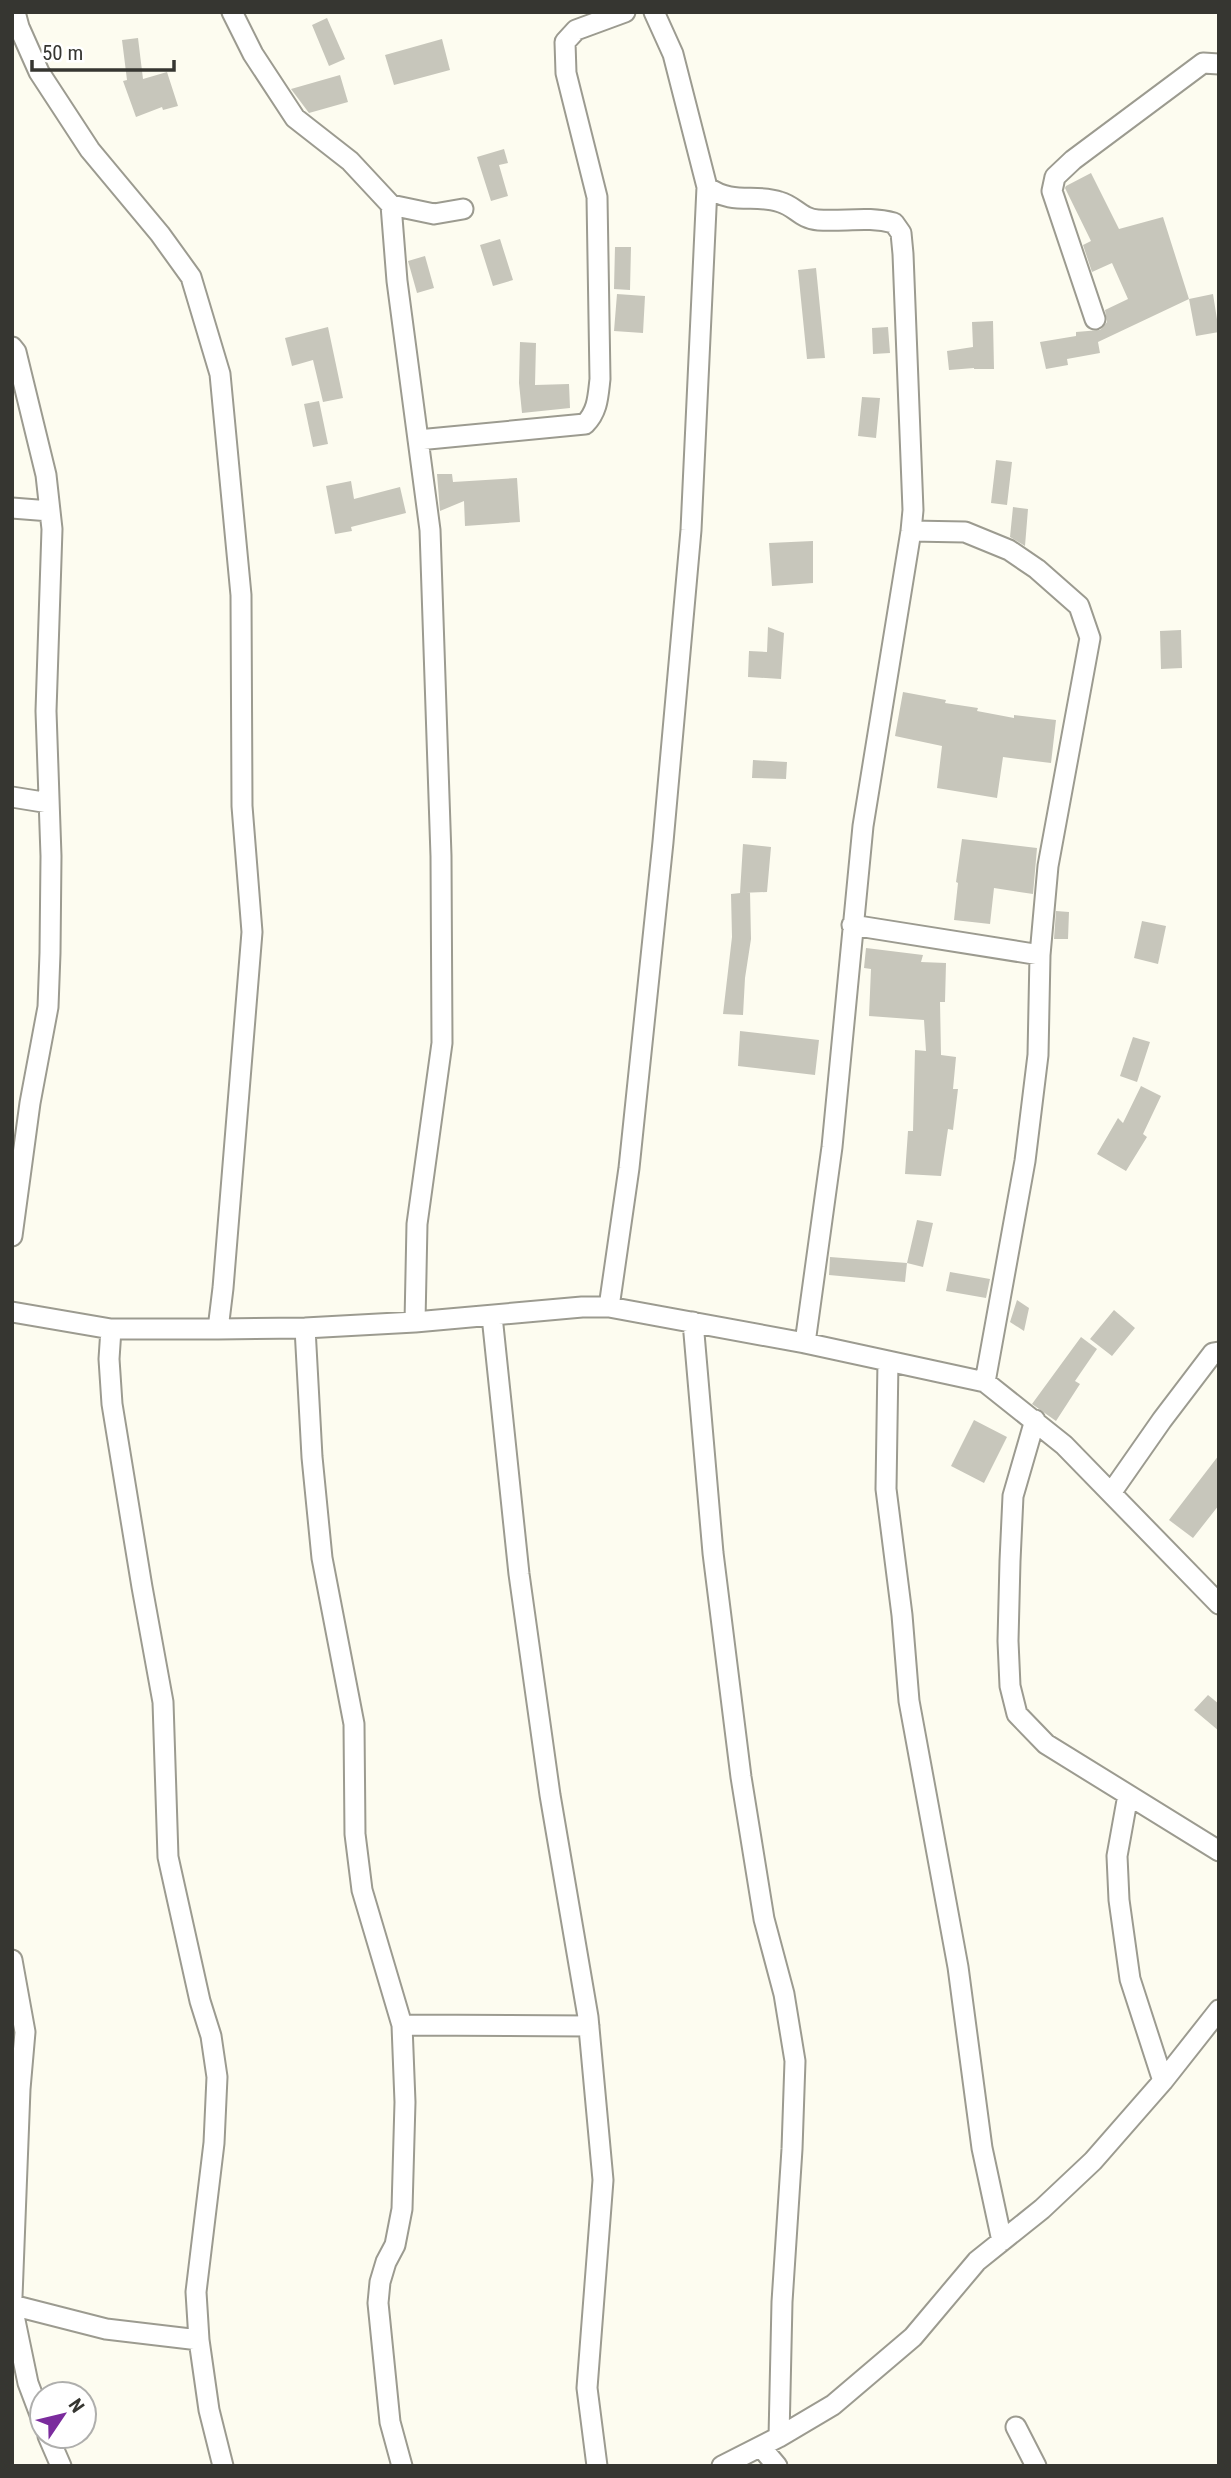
<svg xmlns="http://www.w3.org/2000/svg" width="1231" height="2478" font-family="'Roboto Condensed',sans-serif">
  <rect width="100%" height="100%" fill="#fdfcf0"/>
  <path fill="#c7c6bb" d="M 327,18 L 345,59 L 329,66 L 312,25 Z
    M 138,38 L 143,79 L 167,72 L 178,106 L 163,110 L 162,107 L 136,117 L 123,81 L 127,80 L 122,40 Z
    M 442,39 L 450,70 L 394,85 L 385,55 Z
    M 340,75 L 348,102 L 309,113 L 291,89 Z
    M 504,149 L 508,163 L 499,165 L 508,196 L 491,201 L 477,157 Z
    M 1091,173 L 1119,229 L 1163,217 L 1189,299 L 1098,342 L 1100,353 L 1067,359 L 1068,365 L 1046,369 L 1040,342 L 1076,336 L 1076,332 L 1100,330 L 1107,322 L 1105,310 L 1128,299 L 1112,263 L 1092,272 L 1083,245 L 1091,241 L 1065,188 L 1066,186 Z
    M 500,239 L 513,280 L 493,286 L 480,245 Z
    M 615,247 L 631,247 L 630,290 L 614,289 Z
    M 425,256 L 434,288 L 417,293 L 408,261 Z
    M 816,268 L 825,358 L 807,359 L 798,270 Z
    M 617,294 L 645,296 L 643,333 L 614,331 Z
    M 1213,294 L 1219,332 L 1196,336 L 1189,299 Z
    M 993,321 L 994,369 L 974,369 L 974,368 L 949,370 L 947,351 L 973,347 L 972,322 Z
    M 328,327 L 343,398 L 323,402 L 313,360 L 292,366 L 285,338 Z
    M 888,327 L 890,353 L 873,354 L 872,328 Z
    M 520,342 L 536,343 L 535,385 L 569,384 L 570,408 L 522,413 L 519,383 Z
    M 862,397 L 880,398 L 876,438 L 858,436 Z
    M 319,401 L 328,444 L 313,447 L 304,404 Z
    M 996,460 L 1012,462 L 1007,505 L 991,503 Z
    M 437,474 L 452,474 L 453,482 L 517,478 L 520,522 L 465,526 L 464,501 L 440,511 Z
    M 351,481 L 354,499 L 400,487 L 406,513 L 351,527 L 352,531 L 335,534 L 326,486 Z
    M 1013,507 L 1028,509 L 1025,546 L 1010,537 Z
    M 813,541 L 813,583 L 772,586 L 769,543 Z
    M 768,627 L 784,633 L 781,679 L 748,677 L 749,651 L 767,652 Z
    M 1181,630 L 1182,668 L 1161,669 L 1160,631 Z
    M 903,692 L 946,700 L 945,703 L 978,708 L 977,711 L 1014,718 L 1014,715 L 1056,720 L 1051,763 L 1003,757 L 997,798 L 937,788 L 942,746 L 895,736 Z
    M 753,760 L 787,762 L 786,779 L 752,778 Z
    M 962,839 L 1037,848 L 1033,894 L 994,888 L 990,924 L 954,920 L 958,883 L 956,882 Z
    M 743,844 L 771,847 L 767,892 L 740,893 Z
    M 750,892 L 751,939 L 745,978 L 743,1015 L 723,1014 L 732,937 L 731,894 Z
    M 1056,911 L 1069,912 L 1068,939 L 1054,939 Z
    M 1142,921 L 1166,926 L 1158,964 L 1134,958 Z
    M 866,948 L 923,955 L 921,962 L 946,963 L 945,1002 L 940,1002 L 941,1055 L 956,1057 L 953,1089 L 958,1089 L 953,1130 L 948,1129 L 941,1176 L 905,1174 L 908,1131 L 913,1131 L 915,1050 L 926,1051 L 924,1020 L 869,1016 L 871,969 L 864,968 Z
    M 740,1031 L 819,1040 L 815,1075 L 738,1066 Z
    M 1133,1037 L 1150,1042 L 1137,1082 L 1120,1076 Z
    M 1141,1086 L 1161,1096 L 1143,1134 L 1147,1137 L 1126,1171 L 1097,1154 L 1118,1118 L 1123,1123 Z
    M 917,1220 L 933,1223 L 923,1267 L 907,1263 Z
    M 830,1257 L 907,1263 L 905,1282 L 829,1275 Z
    M 950,1272 L 990,1279 L 986,1298 L 946,1291 Z
    M 1017,1300 L 1029,1308 L 1024,1331 L 1010,1322 Z
    M 1114,1310 L 1135,1328 L 1112,1356 L 1090,1339 Z
    M 1081,1337 L 1097,1349 L 1075,1381 L 1080,1384 L 1056,1421 L 1032,1404 Z
    M 974,1420 L 1007,1437 L 984,1483 L 951,1466 Z
    M 1219,1455 L 1219,1505 L 1193,1538 L 1169,1520 Z
    M 1208,1695 L 1219,1704 L 1219,1731 L 1194,1710 Z"/>
  <g fill="none" stroke-linecap="round" stroke-linejoin="round">
    <defs>
      <path id="minor" d="M 15,12 L 19,27 L 39,72 L 90,150 L 160,234 L 191,277 L 220,374 L 241,595 L 242,806 L 252,932 L 223,1288 L 218,1329
        M 232,12 L 253,54 L 295,118 L 350,161 L 391,205 L 397,281 L 430,530 L 441,856 L 442,1043 L 417,1224 L 415,1322
        M 654,12 L 673,54 L 707,187 C 734,206 754,193 780,202 C 795,206 801,219 818,220 C 844,222 868,216 894,223 L 901,233 L 903,254 L 913,510 L 911,531 L 863,826 L 832,1147 L 805,1343
        M 391,205 L 434,214 L 463,209
        M 1095,319 L 1052,191 L 1055,177 L 1073,160 L 1203,63 L 1219,64
        M 12,347 L 16,352 L 46,475 L 52,529 L 46,711 L 51,856 L 50,953 L 48,1007 L 30,1103 L 12,1236
        M 418,440 L 585,424 C 598,411 598,396 600,379 L 597,197 L 566,73 L 565,42 L 576,30 L 625,12
        M 12,508 L 50,511
        M 911,531 L 965,532 L 1009,550 L 1037,569 L 1079,606 L 1090,638 L 1048,866 L 1040,955 L 1038,1055 L 1025,1161 L 985,1382
        M 12,797 L 49,803
        M 852,925 L 1040,955
        M 609,1307 L 629,1168 L 663,842 L 691,530 L 707,187
        M 12,1312 L 111,1329 L 218,1329 L 305,1328 L 415,1322 L 582,1307 L 609,1307 L 805,1343 L 985,1382 L 1064,1445 L 1219,1604
        M 492,1316 L 519,1574 L 550,1795 L 588,2017 L 603,2180 L 587,2388 L 597,2466
        M 693,1322 L 713,1553 L 741,1777 L 764,1919 L 784,1994 L 795,2061 L 792,2149 L 782,2302 L 779,2437
        M 305,1328 L 312,1457 L 322,1558 L 354,1724 L 355,1834 L 362,1890 L 402,2025 L 405,2102 L 402,2209 L 395,2245 L 386,2262 L 380,2282 L 378,2303 L 390,2422 L 402,2466
        M 111,1329 L 109,1359 L 112,1404 L 142,1587 L 163,1702 L 168,1857 L 200,2001 L 211,2036 L 217,2077 L 214,2143 L 196,2292 L 199,2340 L 209,2410 L 223,2466
        M 888,1361 L 886,1489 L 902,1615 L 909,1701 L 958,1967 L 982,2148 L 1002,2241
        M 1035,1420 L 1013,1496 L 1010,1561 L 1008,1641 L 1010,1686 L 1017,1714 L 1046,1744 L 1219,1851
        M 1111,1493 L 1162,1420 L 1213,1353 L 1219,1352
        M 1128,1795 L 1117,1856 L 1119,1900 L 1130,1979 L 1163,2081
        M 12,1960 L 25,2032 L 20,2089 L 12,2297
        M 402,2025 L 589,2026
        M 12,2305 L 106,2329 L 199,2340
        M 12,2306 L 28,2383 L 42,2420
        M 1016,2427 L 1036,2466
        M 48,2436 L 61,2466
        M 761,2447 L 777,2466
        M 722,2466 L 779,2437 L 833,2405 L 913,2337 L 977,2261 L 1042,2209 L 1093,2161 L 1163,2081 L 1219,2010"/>
    </defs>
    <use href="#minor" stroke="#9c9b90" stroke-width="23"/>
    <use href="#minor" stroke="#fff" stroke-width="19"/>
  </g>
  <rect width="1231" height="2478" fill="none" stroke="#363631" stroke-width="28"/>
  <g transform="translate(63 2415) rotate(55)"><circle r="33" fill="#ffffff" stroke="#afafad" stroke-width="2"/>
  <path d="M0-5L12 26L0 18L-12 26Z" fill="#7b2c9d"/>
  <text y="-10" font-size="19" font-weight="bold" text-anchor="middle" fill="#363631">N</text>
  </g>
  <path d="M32 60v10h142v-10" fill="none" stroke="#363631" stroke-width="3.5"/>
  <text x="42" y="60" font-size="21" fill="#363631" stroke="#ffffff" stroke-width="5" paint-order="stroke">50 m</text>
</svg>
